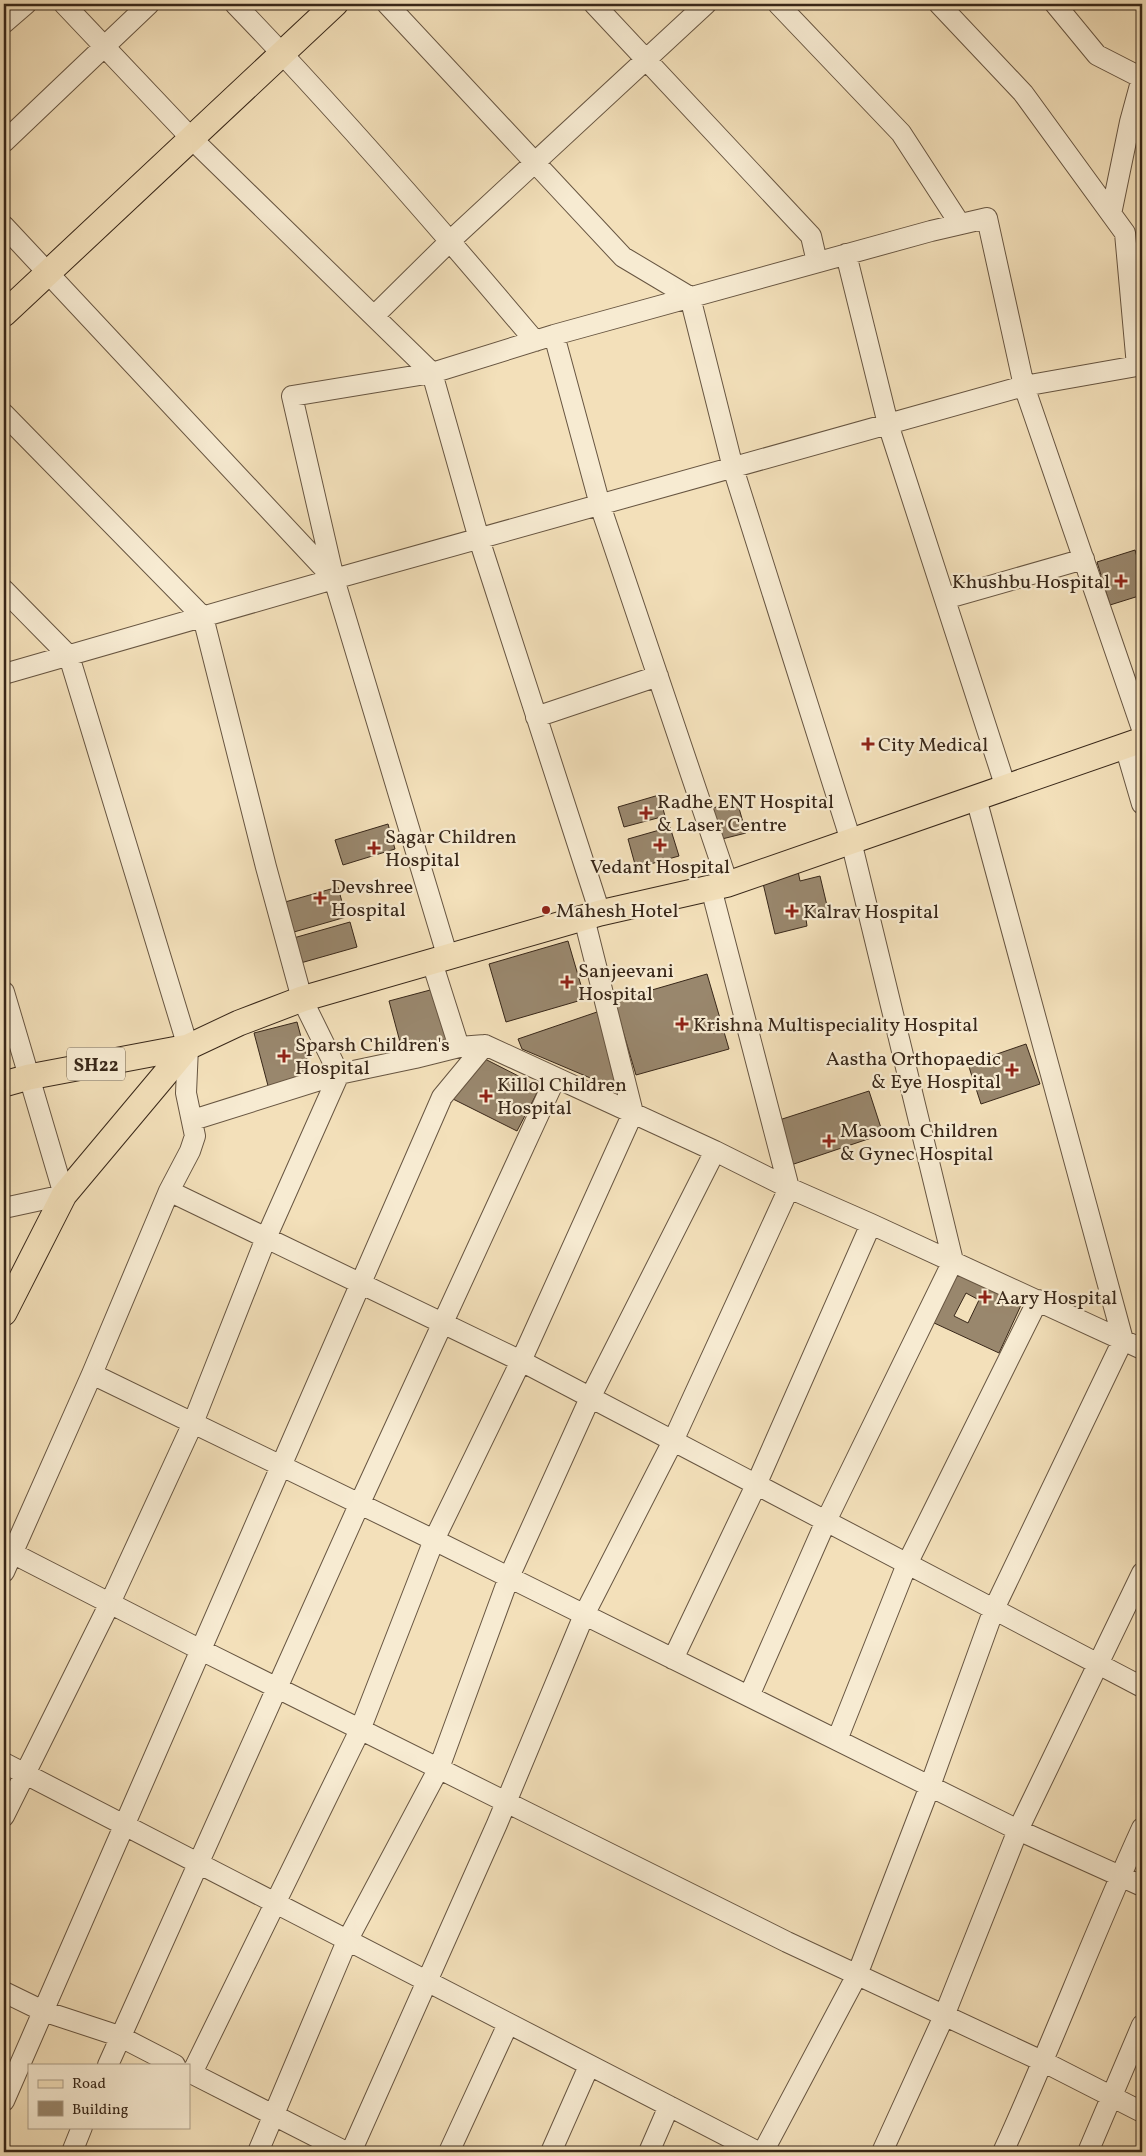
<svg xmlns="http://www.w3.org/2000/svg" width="1146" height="2156" font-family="Vollkorn,serif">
  <rect width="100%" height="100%" fill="#f3e0ba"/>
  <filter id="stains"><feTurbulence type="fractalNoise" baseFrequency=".004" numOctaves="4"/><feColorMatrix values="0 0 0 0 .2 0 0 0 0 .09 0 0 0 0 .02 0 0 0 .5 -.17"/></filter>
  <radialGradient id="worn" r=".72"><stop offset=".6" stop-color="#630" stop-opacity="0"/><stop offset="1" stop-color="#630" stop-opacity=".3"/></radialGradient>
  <path fill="#99876d" stroke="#382719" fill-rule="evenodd" d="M 1135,550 L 1142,574 L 1142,595 L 1110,605 L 1105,589 L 1095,592 L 1091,578 L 1101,575 L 1097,562 Z
    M 659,795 L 665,816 L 624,827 L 618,807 Z
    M 737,801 L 746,833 L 722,839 L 713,808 Z
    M 388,824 L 395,849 L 343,865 L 335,840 Z
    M 670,827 L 679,856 L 636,868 L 628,839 Z
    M 798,871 L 800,881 L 820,876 L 829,914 L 806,919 L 807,926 L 775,934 L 762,879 Z
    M 338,887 L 346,917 L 287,934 L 278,904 Z
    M 350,922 L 357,947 L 297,964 L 290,939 Z
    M 568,941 L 585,999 L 506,1022 L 489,964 Z
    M 707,974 L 729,1049 L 636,1075 L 614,1001 Z
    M 434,989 L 448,1042 L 403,1053 L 389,1001 Z
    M 597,1012 L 623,1085 L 614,1088 L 522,1049 L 518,1039 Z
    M 297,1022 L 314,1085 L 271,1097 L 254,1033 Z
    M 1026,1044 L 1040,1084 L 981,1104 L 968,1064 Z
    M 485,1059 L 540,1087 L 517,1131 L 449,1097 Z
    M 869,1091 L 883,1134 L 788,1166 L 773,1122 Z
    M 955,1272 L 1022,1303 L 999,1353 L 932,1322 ZM 966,1293 L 979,1300 L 968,1323 L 954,1316 Z"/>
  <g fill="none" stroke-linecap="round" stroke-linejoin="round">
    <defs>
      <path id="minor" d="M 64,4 L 191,138 L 432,373 L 479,539 L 600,913
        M 235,4 C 339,112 438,226 535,341
        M 387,4 L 623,257 L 690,297 L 733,468 L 851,841 L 953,1261 L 826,1521 L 749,1696
        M 594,4 L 811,236 L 817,262
        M 778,4 L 901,133 L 960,224
        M 1055,4 L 1097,55 L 1142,78 L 1130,122 L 1111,214
        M 4,23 L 26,4
        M 4,142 L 149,4
        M 4,226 L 334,579 L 448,958
        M 846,254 L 888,424 L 1006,788
        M 374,316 L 450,241 L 706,4
        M 554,335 L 931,231 L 987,218 L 1024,386 L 1142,729
        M 4,414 L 203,617 L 266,867 L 302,999 L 339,1074 L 266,1238 L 193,1423 L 110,1603 L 4,1816
        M 334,579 L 292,396 L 432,373 L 554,335 L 600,505 L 728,884
        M 4,590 L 69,656 L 188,1047 L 186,1093 L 195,1136 L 190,1151 L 169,1191 L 92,1374 L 4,1572
        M 945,599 L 1084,559
        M 4,674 L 334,579 L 1024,386 L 1137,366 L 1125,233 L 1023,93 L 939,4
        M 536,717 L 658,676
        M 1125,746 L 1142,804
        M 432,962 L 459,1047
        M 4,992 L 64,1195 L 4,1208
        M 193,1120 L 339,1074 L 415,1058 L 459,1047 L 485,1045 L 715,1151 L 789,1188 L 871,1224 L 1142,1349
        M 169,1191 L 521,1361 L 1142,1687
        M 92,1374 L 434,1540 L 1018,1830 L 1142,1886
        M 12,1553 L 201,1650 L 787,1942 L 1044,2062 L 1142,2112
        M 673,1659 L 756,1485 L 871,1224
        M 837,1740 L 907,1564 L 1038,1300
        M 4,1763 L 758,2152
        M 4,1992 L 43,2011 L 119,2036 L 175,2065
        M 108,2065 L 359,1505 L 555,1079
        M 189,2072 L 346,2152
        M 192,2073 L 360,1730 L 434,1540 L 521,1361 L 633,1113 L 584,918
        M 4,2101 L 442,1097 L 485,1045
        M 72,2152 L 82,2127
        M 258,2152 L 347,1941 L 439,1768 L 509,1577 L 590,1398 L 715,1151
        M 351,2152 L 497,1824 L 584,1615 L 673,1441 L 789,1188 L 711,888
        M 449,2152 L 508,2024
        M 551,2152 L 589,2066
        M 649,2152 L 669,2106
        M 763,2152 L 857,1975 L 930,1786 L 994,1609 L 1123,1340 L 976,798
        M 882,2152 L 944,2016 L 1018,1830 L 1142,1573
        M 1003,2152 C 1052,2045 1093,1935 1142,1828
        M 1088,2152 L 1142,2025"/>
      <path id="major" d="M 4,314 L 335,4
        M 4,1084 L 29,1077 L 188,1047 L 239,1023 L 302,999 L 600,913 L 728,884 L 1142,740
        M 4,1313 L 64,1195 L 188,1047"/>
    </defs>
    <use href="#minor" stroke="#675541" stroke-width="22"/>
    <use href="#major" stroke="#382719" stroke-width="27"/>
    <use href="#minor" stroke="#f7ebd2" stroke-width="20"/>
    <use href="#major" stroke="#f3e0ba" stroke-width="25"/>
  </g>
  <g fill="#8f2418" stroke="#f7ebd2" stroke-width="2">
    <path d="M1118.5 573.5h5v5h5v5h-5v5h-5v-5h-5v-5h5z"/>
    <path d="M865.5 736.5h5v5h5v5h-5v5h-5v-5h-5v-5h5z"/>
    <path d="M643.5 805.5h5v5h5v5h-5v5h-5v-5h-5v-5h5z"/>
    <path d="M657.5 837.5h5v5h5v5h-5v5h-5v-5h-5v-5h5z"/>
    <path d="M371.5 840.5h5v5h5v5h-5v5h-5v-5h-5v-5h5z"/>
    <path d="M317.5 890.5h5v5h5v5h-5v5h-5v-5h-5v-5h5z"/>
    <circle cx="546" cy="910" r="5"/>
    <path d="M789.5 903.5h5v5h5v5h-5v5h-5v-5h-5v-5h5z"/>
    <path d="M564.5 974.5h5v5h5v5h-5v5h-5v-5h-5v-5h5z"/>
    <path d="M679.5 1016.5h5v5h5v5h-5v5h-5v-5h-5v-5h5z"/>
    <path d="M281.5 1048.5h5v5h5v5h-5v5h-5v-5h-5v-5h5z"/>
    <path d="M1009.5 1062.5h5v5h5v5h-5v5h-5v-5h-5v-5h5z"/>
    <path d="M483.5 1088.5h5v5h5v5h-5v5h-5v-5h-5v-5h5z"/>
    <path d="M826.5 1133.5h5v5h5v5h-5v5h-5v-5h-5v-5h5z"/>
    <path d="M982.5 1289.5h5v5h5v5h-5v5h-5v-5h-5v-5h5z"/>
  </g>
  <g text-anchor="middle" stroke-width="4.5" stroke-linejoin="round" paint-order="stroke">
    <rect fill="#f7ebd2" stroke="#716250" stroke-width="1" x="67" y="1047.5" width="58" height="33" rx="4"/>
    <g font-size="19" font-weight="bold" fill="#382719">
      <text x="96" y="1071">SH22</text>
    </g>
    <g font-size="20" fill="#382719" stroke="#f7ebd2" text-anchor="start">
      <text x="1110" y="588" text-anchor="end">Khushbu Hospital</text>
      <text x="878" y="751">City Medical</text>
      <text x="657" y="808">Radhe ENT Hospital<tspan x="657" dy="23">&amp; Laser Centre</tspan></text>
      <text x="385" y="843">Sagar Children<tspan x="385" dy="23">Hospital</tspan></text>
      <text x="660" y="873" text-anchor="middle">Vedant Hospital</text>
      <text x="331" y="893">Devshree<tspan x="331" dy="23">Hospital</tspan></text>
      <text x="556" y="917">Mahesh Hotel</text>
      <text x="803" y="918">Kalrav Hospital</text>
      <text x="578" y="977">Sanjeevani<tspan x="578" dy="23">Hospital</tspan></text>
      <text x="693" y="1031">Krishna Multispeciality Hospital</text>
      <text x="295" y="1051">Sparsh Children's<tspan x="295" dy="23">Hospital</tspan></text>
      <text x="1001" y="1065" text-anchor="end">Aastha Orthopaedic<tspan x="1001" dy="23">&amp; Eye Hospital</tspan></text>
      <text x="497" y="1091">Killol Children<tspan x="497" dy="23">Hospital</tspan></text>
      <text x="840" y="1137">Masoom Children<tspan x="840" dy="23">&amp; Gynec Hospital</tspan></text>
      <text x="996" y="1304">Aary Hospital</text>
    </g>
  </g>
  <rect width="1146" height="2156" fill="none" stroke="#f3e0ba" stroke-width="20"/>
  <rect x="5" y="5" width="1136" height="2146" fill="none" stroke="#382719" stroke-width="2.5"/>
  <rect x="10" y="10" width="1126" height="2136" fill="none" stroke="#382719"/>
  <rect x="28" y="2064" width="162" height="65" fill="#f7ebd2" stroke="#ab9d88"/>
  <rect x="38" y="2080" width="25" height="8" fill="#f3e0ba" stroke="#ab9d88"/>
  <text x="72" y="2088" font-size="15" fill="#382719">Road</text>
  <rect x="38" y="2101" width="25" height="15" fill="#99876d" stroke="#ab9d88"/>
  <text x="72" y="2114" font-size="15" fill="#382719">Building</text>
  <rect width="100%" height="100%" filter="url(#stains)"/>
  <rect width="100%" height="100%" fill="url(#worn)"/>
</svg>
